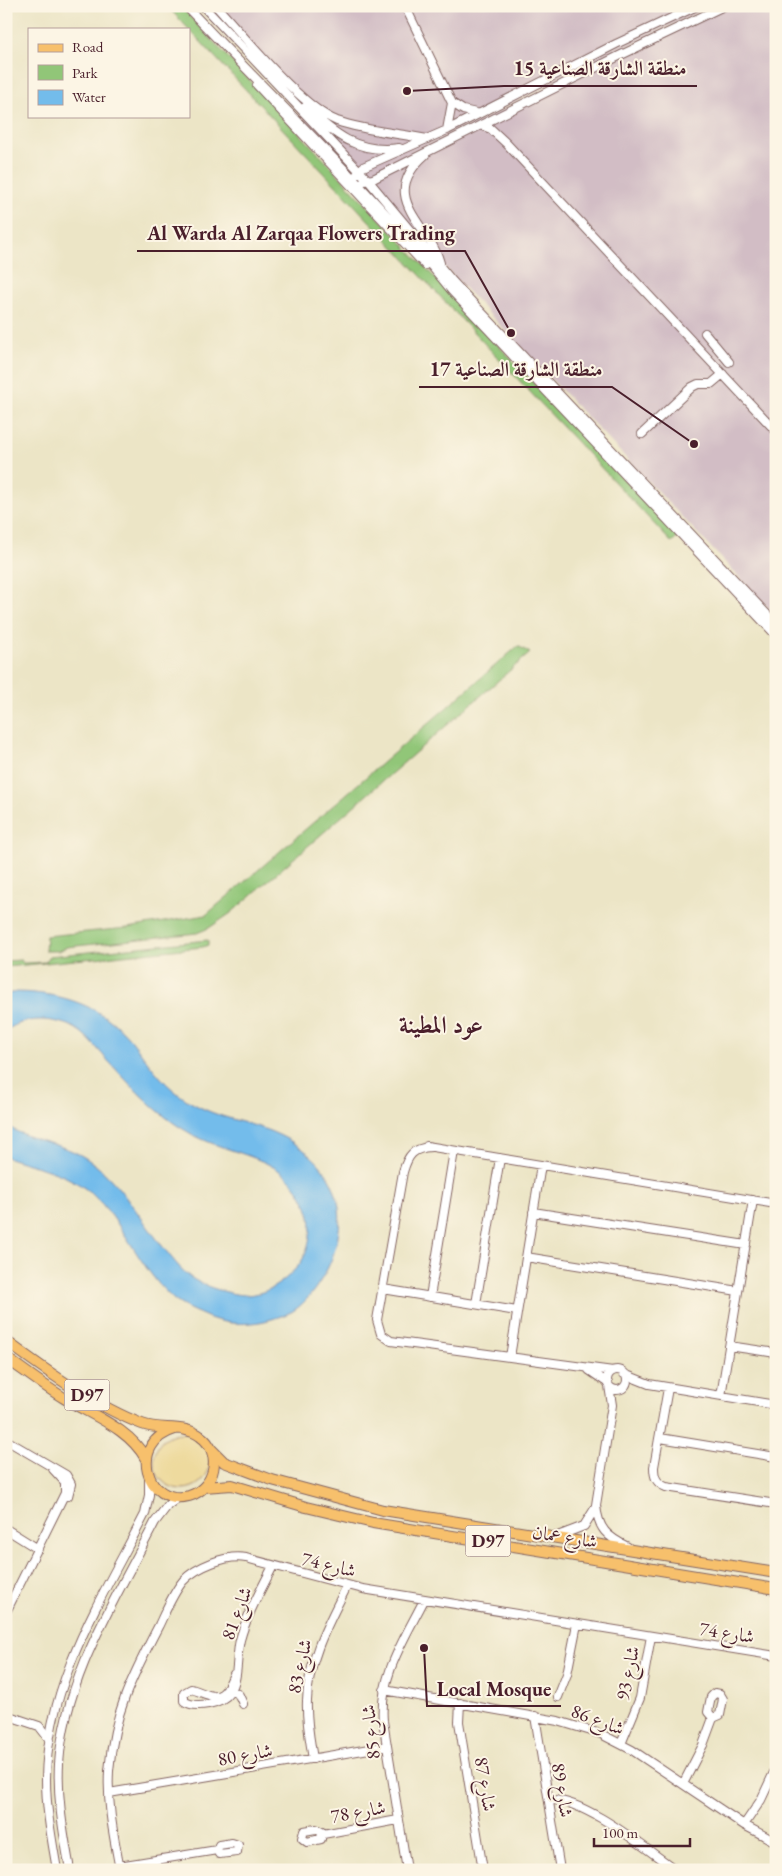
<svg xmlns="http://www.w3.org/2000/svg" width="782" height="1876" font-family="'EB Garamond',Amiri,serif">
  <rect width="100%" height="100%" fill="#fcf5e5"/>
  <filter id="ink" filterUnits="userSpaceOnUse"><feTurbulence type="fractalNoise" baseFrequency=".02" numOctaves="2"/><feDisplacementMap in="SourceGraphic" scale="10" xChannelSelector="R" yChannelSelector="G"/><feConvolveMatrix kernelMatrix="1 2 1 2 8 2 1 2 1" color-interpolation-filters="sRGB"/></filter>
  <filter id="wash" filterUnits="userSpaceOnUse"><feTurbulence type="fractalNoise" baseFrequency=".0096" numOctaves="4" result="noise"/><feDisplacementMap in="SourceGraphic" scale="20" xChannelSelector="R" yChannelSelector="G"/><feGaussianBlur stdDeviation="1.12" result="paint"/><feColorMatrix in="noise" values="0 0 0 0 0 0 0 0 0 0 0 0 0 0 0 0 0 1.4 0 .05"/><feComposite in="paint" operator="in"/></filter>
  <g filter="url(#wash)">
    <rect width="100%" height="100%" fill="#ece5c6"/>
    <path fill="#d2bdc5" d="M 197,6 L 712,6 L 408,154 L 725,6 L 776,6 L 776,616 Z"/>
    <path fill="#91c678" stroke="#6e7252" d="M 167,6 L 180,6 L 678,537 L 672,543 Z
      M 518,646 L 530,653 L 231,913 L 209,928 L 197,933 L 67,947 L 59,951 L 45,951 L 46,936 L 127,928 L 206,915 Z
      M 208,940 L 208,945 L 203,947 L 6,967 L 6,961 L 21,960 L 23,963 L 46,962 L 49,956 Z"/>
    <path fill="#eeda9e" stroke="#9c7c64" d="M154 1461a28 28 0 1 1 56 0a28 28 0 1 1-56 0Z"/>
    <path fill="#73bceb" stroke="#5e6e8b" d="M 17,992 C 62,993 101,1005 131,1040 C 147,1060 160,1081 181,1096 C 215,1120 245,1119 279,1135 C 332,1160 354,1206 330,1263 C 323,1279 308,1302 293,1311 C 286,1315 278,1317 272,1319 C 249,1326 224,1325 203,1315 C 191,1310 177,1304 169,1295 C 138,1265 123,1221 91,1193 C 64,1171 38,1168 6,1157 L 6,1124 C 21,1139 62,1143 84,1157 C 117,1177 139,1217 163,1247 C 171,1257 180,1269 190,1277 C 202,1285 214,1289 227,1292 C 256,1301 279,1288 298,1266 C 308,1255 314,1228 309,1213 C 290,1152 234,1159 188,1132 C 159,1116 134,1089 112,1065 C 99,1052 86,1031 68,1025 C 48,1018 23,1017 6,1031 L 6,994 Z"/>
  </g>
  <g filter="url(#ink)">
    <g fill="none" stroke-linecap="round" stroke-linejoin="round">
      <defs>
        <path id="minor" d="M 186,6 C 275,101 370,189 452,291 L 776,635
          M 203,6 L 368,180 L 453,282 L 776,624
          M 216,6 C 244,36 301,107 337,121 C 365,131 398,133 427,139
          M 405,6 L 452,103 L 447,130
          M 257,85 L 425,265
          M 452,103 L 463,110 L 476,113
          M 305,107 C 334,134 357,154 399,148
          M 481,125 L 491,129 L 506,143 L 776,431
          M 425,155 C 376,198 430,224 440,263
          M 357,174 L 363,167 L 447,130 L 616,44 L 697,6
          M 364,181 L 373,179 L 621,55 L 724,6
          M 705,333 L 729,362
          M 642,434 L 692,387 L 698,384 L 711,384 L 723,374
          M 427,1146 L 776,1204
          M 431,1147 C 413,1148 408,1155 403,1172 L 377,1320 L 381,1334 L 391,1341 L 613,1371
          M 533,1212 L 746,1245
          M 526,1257 L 738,1291
          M 383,1289 L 517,1311
          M 430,1297 L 454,1151
          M 476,1304 L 500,1158
          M 729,1346 L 776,1353
          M 510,1357 L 541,1165
          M 589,1370 L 608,1383
          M607 1380a10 10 0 1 1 20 0a10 10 0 1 1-20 0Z
          M 624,1374 L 649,1384 L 776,1405
          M 609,1386 L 612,1405 L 596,1505 C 598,1529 607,1537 628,1547
          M 668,1388 L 654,1467 C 654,1477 656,1483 666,1487 L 776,1504
          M 721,1396 L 753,1200
          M 660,1438 L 776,1457
          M 6,1440 L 66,1475 L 71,1484 L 68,1496
          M 6,1529 L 38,1549
          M 555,1537 L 584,1526 L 596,1507
          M 6,1612 L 65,1493 L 65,1482 L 53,1469
          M 234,1674 C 232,1678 230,1684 227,1688 C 218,1704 204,1692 191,1689 L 184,1693 L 184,1701 C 195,1709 222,1704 230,1692 C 239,1679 236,1656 240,1640 C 247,1614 261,1590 273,1566
          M 231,1690 L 239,1695 L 243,1704
          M 384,1690 L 558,1721 L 601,1734 L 632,1750 L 744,1825 L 776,1842
          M 715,1693 L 720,1694 L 723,1699 L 720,1715 L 713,1718 L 708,1712 L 711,1697 Z
          M 558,1697 L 567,1674 L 577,1624
          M 460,1703 L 459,1722 L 483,1870
          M 6,1715 L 39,1726 L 50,1740
          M 535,1716 L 560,1870
          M 621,1744 L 640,1698 L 651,1636
          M 313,1759 C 310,1740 306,1721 307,1701 C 308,1659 329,1622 347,1586
          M 683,1784 L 703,1745 L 713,1718
          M 109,1793 L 387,1746
          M 549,1800 C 583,1797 647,1850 676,1870
          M 744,1825 L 761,1800 L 776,1768
          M 316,1829 L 322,1832 L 321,1839 L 307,1842 L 302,1838 L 304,1831 Z
          M 323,1834 L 398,1820
          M 232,1843 L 238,1845 L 237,1852 L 219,1854 L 217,1850 L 219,1845 Z
          M 119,1866 L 217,1850
          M 57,1870 C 52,1840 46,1810 46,1779 C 47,1682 102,1598 145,1514 L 149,1495 L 149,1479
          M 70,1870 C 64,1835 57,1800 59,1764 C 65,1676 116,1599 155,1522 L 168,1505 L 179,1497
          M 120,1870 C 114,1837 107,1805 109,1771 C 114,1711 132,1677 159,1625 C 166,1610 173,1593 183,1581 C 196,1567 227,1554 246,1558 L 363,1589 L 776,1656
          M 407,1870 L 383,1721 C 379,1676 405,1638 424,1600"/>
        <path id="major" d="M 6,1341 C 45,1370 97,1407 142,1424 C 160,1431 184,1424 200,1436 C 223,1452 216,1488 189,1496 C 146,1507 127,1443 175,1429
          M 6,1358 C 25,1371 44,1386 64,1398 C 93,1416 129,1428 146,1459
          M 211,1449 L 224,1462 L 272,1480 L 383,1510 L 776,1573
          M 204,1487 L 232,1485 L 306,1507 L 373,1523 L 776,1589"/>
      </defs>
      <use href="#minor" stroke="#836461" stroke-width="10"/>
      <use href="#major" stroke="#836461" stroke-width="12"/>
      <use href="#minor" stroke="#fff" stroke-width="8"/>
      <use href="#major" stroke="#f7c06c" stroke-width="10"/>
    </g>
  </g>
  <g text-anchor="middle" stroke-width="4" stroke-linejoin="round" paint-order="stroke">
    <g fill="#fcf5e5" stroke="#7f5f63" stroke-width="1">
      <rect x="64.5" y="1379.5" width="45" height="31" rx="4"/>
      <rect x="465.5" y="1525.5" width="45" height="31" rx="4"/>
    </g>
    <g font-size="18" font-weight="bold" fill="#4a1f2b">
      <text x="87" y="1401">D97</text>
      <text x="488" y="1547">D97</text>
    </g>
    <g font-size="19" fill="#4a1f2b" stroke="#fcf5e5">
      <text transform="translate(565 1536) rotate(9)" y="7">شارع عمان</text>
      <text transform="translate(329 1564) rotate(14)" y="7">شارع 74</text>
      <text transform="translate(236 1613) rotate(-69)" y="7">شارع 81</text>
      <text transform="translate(727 1632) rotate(9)" y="7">شارع 74</text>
      <text transform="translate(299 1666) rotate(-77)" y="7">شارع 83</text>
      <text transform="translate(627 1673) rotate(-78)" y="7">شارع 93</text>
      <text transform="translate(598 1719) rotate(21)" y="7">شارع 86</text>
      <text transform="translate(370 1732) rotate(-96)" y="7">شارع 85</text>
      <text transform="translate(245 1754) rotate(-10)" y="7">شارع 80</text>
      <text transform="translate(486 1784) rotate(81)" y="7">شارع 87</text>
      <text transform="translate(563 1790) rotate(81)" y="7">شارع 89</text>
      <text transform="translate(358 1811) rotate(-10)" y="7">شارع 78</text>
    </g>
    <g font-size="24" font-weight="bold" fill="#4a1f2b" stroke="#fcf5e5">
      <text x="441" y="1033">عود المطينة</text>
    </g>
  </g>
  <path fill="none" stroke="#4a1f2b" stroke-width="2" d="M407 91L504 86H697M511 333L465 251H137M694 444L612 387H419M424 1648L427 1706H561"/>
  <g fill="#4a1f2b" stroke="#fcf5e5" stroke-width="2">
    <circle cx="407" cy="91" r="5"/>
    <circle cx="511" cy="333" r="5"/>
    <circle cx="694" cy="444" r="5"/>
    <circle cx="424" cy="1648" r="5"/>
  </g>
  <g font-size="20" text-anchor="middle" font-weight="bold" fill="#4a1f2b" stroke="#fcf5e5" stroke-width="4" stroke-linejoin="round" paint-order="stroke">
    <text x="600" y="75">منطقة الشارقة الصناعية 15</text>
    <text x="301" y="240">Al Warda Al Zarqaa Flowers Trading</text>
    <text x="516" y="376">منطقة الشارقة الصناعية 17</text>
    <text x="494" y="1696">Local Mosque</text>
  </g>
  <rect width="782" height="1876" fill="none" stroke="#fcf5e5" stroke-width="25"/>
  <rect x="28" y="28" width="162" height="90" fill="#fcf5e5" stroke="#b59f9b"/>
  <rect x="38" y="44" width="25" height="8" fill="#f7c06c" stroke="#b59f9b"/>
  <text x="72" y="52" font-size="15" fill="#4a1f2b">Road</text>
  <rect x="38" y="65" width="25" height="15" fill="#91c678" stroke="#b59f9b"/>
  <text x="72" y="78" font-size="15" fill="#4a1f2b">Park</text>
  <rect x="38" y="90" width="25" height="15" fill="#73bceb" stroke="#b59f9b"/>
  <text x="72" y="102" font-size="15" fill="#4a1f2b">Water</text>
  <path d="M594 1838v8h96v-8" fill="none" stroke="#4a1f2b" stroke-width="2.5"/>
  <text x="602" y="1838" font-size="15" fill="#4a1f2b" stroke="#fcf5e5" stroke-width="4" paint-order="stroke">100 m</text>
</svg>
